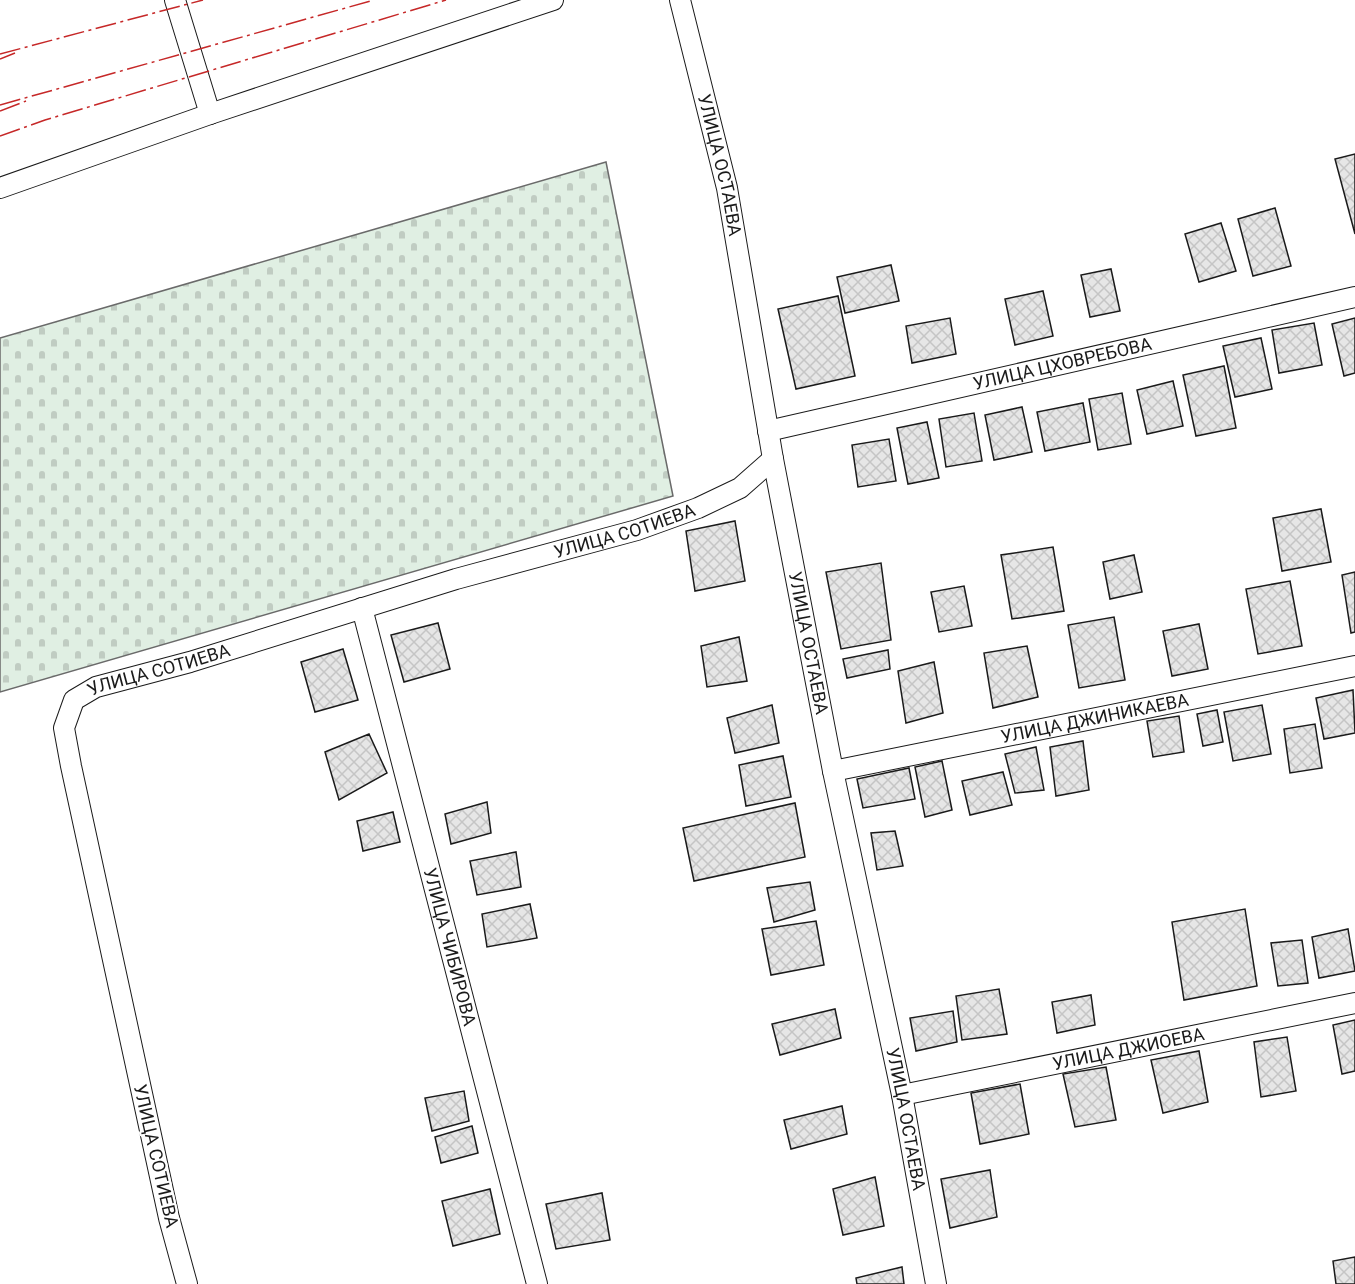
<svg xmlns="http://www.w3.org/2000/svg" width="1355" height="1284" font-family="Roboto,sans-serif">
  <defs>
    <pattern id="cemetery-stones" width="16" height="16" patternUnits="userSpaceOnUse" patternTransform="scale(1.5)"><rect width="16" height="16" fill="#e0efe3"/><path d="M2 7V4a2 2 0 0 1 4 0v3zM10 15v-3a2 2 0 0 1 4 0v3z" fill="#c0ccc2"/></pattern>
    <pattern id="building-cross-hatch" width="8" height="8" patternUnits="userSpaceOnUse" patternTransform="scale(1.5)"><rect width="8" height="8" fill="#e6e6e6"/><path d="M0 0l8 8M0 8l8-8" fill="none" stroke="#c5c5c5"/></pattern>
  </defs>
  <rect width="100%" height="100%" fill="#fff"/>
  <path fill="url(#cemetery-stones)" stroke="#6a6a6a" stroke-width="1.5" d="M 606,162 L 673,496 L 0,692 L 0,338 Z"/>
  <path fill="url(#building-cross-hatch)" stroke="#1a1a1a" stroke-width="1.5" d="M 1355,154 L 1355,234 L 1335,159 Z
    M 1275,208 L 1291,266 L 1253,276 L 1238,219 Z
    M 1221,223 L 1236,271 L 1199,282 L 1185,234 Z
    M 891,265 L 899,301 L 845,313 L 837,277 Z
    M 1111,269 L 1120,311 L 1090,317 L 1081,275 Z
    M 1043,291 L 1053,336 L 1015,345 L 1005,299 Z
    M 838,296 L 855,376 L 796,389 L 778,309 Z
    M 950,318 L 956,354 L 912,363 L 906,326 Z
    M 1355,318 L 1355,373 L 1344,376 L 1332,324 Z
    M 1314,323 L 1322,365 L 1279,373 L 1272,330 Z
    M 1261,338 L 1272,389 L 1235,397 L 1223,346 Z
    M 1224,366 L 1236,428 L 1196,436 L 1183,375 Z
    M 1173,381 L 1183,426 L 1147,434 L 1137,390 Z
    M 1122,393 L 1131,444 L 1098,450 L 1089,399 Z
    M 1083,403 L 1090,442 L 1045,451 L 1037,412 Z
    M 1022,407 L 1032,452 L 994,460 L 985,415 Z
    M 974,413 L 982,461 L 946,467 L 939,419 Z
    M 927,422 L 939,478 L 908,484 L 897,428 Z
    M 889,439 L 896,481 L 858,487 L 852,445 Z
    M 1321,509 L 1331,562 L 1282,571 L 1273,518 Z
    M 735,521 L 745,581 L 695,591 L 686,531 Z
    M 1053,547 L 1064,611 L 1012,619 L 1001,555 Z
    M 1134,555 L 1142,592 L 1110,599 L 1103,562 Z
    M 881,563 L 891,640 L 841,649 L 826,572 Z
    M 1355,572 L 1355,632 L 1351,633 L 1342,575 Z
    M 1290,581 L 1302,646 L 1258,654 L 1246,589 Z
    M 964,586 L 972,626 L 939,632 L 931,592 Z
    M 1114,617 L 1125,680 L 1079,688 L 1068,625 Z
    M 438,623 L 450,669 L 404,682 L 391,635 Z
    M 1199,624 L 1208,669 L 1172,676 L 1163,631 Z
    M 739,637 L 747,681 L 707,687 L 701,646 Z
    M 1027,646 L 1038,697 L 993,708 L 984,653 Z
    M 343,649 L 358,700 L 315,712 L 301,662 Z
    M 888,650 L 890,669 L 847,678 L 843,659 Z
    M 934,662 L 943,713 L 906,723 L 898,671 Z
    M 1353,690 L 1355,733 L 1324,739 L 1316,698 Z
    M 772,705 L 779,743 L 735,753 L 727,718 Z
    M 1262,705 L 1271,754 L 1233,761 L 1224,712 Z
    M 1217,710 L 1223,742 L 1203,746 L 1197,714 Z
    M 1179,716 L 1184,752 L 1153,757 L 1147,721 Z
    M 1315,724 L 1322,768 L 1290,773 L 1284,729 Z
    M 369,734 L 387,773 L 339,800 L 325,752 Z
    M 1083,741 L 1089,790 L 1056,796 L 1050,747 Z
    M 1036,747 L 1044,790 L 1015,793 L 1005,754 Z
    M 783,756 L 791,797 L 746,806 L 739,765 Z
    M 942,761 L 952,810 L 925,817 L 915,767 Z
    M 909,768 L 915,799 L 863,808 L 857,779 Z
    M 1003,772 L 1012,805 L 970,815 L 962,781 Z
    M 487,802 L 491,833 L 451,844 L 445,814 Z
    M 795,803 L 805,857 L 694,881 L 683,828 Z
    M 393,812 L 400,842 L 363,851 L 357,821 Z
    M 895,831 L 903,866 L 877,870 L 871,833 Z
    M 516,852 L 521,887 L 477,895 L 470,861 Z
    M 810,882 L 815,910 L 774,922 L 767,888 Z
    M 530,904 L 537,938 L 487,947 L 482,914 Z
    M 1245,909 L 1257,986 L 1184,1000 L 1172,922 Z
    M 816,921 L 824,965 L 771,975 L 762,929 Z
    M 1348,929 L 1355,971 L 1319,978 L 1312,937 Z
    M 1302,940 L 1308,983 L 1278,986 L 1271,943 Z
    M 999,989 L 1007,1034 L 962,1040 L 956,996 Z
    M 1091,995 L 1095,1025 L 1057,1033 L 1052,1002 Z
    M 835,1009 L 841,1038 L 780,1055 L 772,1024 Z
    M 953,1011 L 957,1042 L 916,1051 L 910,1018 Z
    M 1355,1020 L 1355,1071 L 1342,1074 L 1333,1025 Z
    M 1287,1037 L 1296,1091 L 1261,1097 L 1254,1042 Z
    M 1199,1051 L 1208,1102 L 1163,1113 L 1151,1060 Z
    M 1106,1067 L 1116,1120 L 1075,1127 L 1063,1074 Z
    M 1020,1084 L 1029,1134 L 980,1144 L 971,1093 Z
    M 464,1091 L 469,1121 L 432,1131 L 425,1098 Z
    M 842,1106 L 847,1134 L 791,1149 L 784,1120 Z
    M 472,1126 L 478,1153 L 441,1163 L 435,1137 Z
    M 990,1170 L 997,1217 L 950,1228 L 941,1179 Z
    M 875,1177 L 884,1226 L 843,1235 L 833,1189 Z
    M 490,1189 L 500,1234 L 453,1246 L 442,1201 Z
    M 602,1193 L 610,1240 L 556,1249 L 546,1204 Z
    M 1355,1257 L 1355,1284 L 1336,1284 L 1333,1261 Z
    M 902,1267 L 904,1284 L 857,1284 L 856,1278 Z"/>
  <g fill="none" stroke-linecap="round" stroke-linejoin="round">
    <defs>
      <g id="street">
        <path d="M 175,0 L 210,114"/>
        <path id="s1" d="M 680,0 L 727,188 L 773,459 L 833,771 L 902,1095 L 936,1284"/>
        <path d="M 0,188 L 210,114 L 553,0"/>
        <path id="s2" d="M 768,431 L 1355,297"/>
        <path id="s3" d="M 362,608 L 537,1284"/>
        <path id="s4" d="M 833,771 L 1355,666"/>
        <path id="s5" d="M 902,1095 L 1355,1003"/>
        <path id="s6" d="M 187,1284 L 169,1218 L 71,766 L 64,728 L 74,700 L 96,687 L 190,662 L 456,579 L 637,530 L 698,508 L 740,488 L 773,459"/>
      </g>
    </defs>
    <use href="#street" stroke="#1a1a1a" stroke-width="22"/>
    <use href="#street" stroke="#fff" stroke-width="20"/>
    <path stroke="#c62828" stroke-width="1.5" stroke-dasharray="21 4.5 3 4.5" stroke-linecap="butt" d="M 0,54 L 203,0
      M 0,59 L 15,53
      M 0,105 L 374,0
      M 0,111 L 26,101
      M 0,136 L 45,120 L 446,0"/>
  </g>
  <g text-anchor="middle" stroke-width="4.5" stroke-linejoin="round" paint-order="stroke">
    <g font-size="18" fill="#1a1a1a" stroke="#fff">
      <text dy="6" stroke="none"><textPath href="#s1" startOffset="170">УЛИЦА ОСТАЕВА</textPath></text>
      <text dy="6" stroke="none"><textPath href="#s2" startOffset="302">УЛИЦА ЦХОВРЕБОВА</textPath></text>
      <text dy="6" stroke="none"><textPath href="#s6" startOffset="1176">УЛИЦА СОТИЕВА</textPath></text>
      <text dy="6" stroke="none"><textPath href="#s1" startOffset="656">УЛИЦА ОСТАЕВА</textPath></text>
      <text dy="6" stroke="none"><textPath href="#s6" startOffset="690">УЛИЦА СОТИЕВА</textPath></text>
      <text dy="6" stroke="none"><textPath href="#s4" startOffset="267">УЛИЦА ДЖИНИКАЕВА</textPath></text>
      <text dy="6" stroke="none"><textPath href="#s3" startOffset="350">УЛИЦА ЧИБИРОВА</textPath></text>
      <text dy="6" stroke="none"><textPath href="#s5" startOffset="231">УЛИЦА ДЖИОЕВА</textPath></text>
      <text dy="6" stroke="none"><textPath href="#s1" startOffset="1142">УЛИЦА ОСТАЕВА</textPath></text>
      <text transform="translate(156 1156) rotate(77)" y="6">УЛИЦА СОТИЕВА</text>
    </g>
  </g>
</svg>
